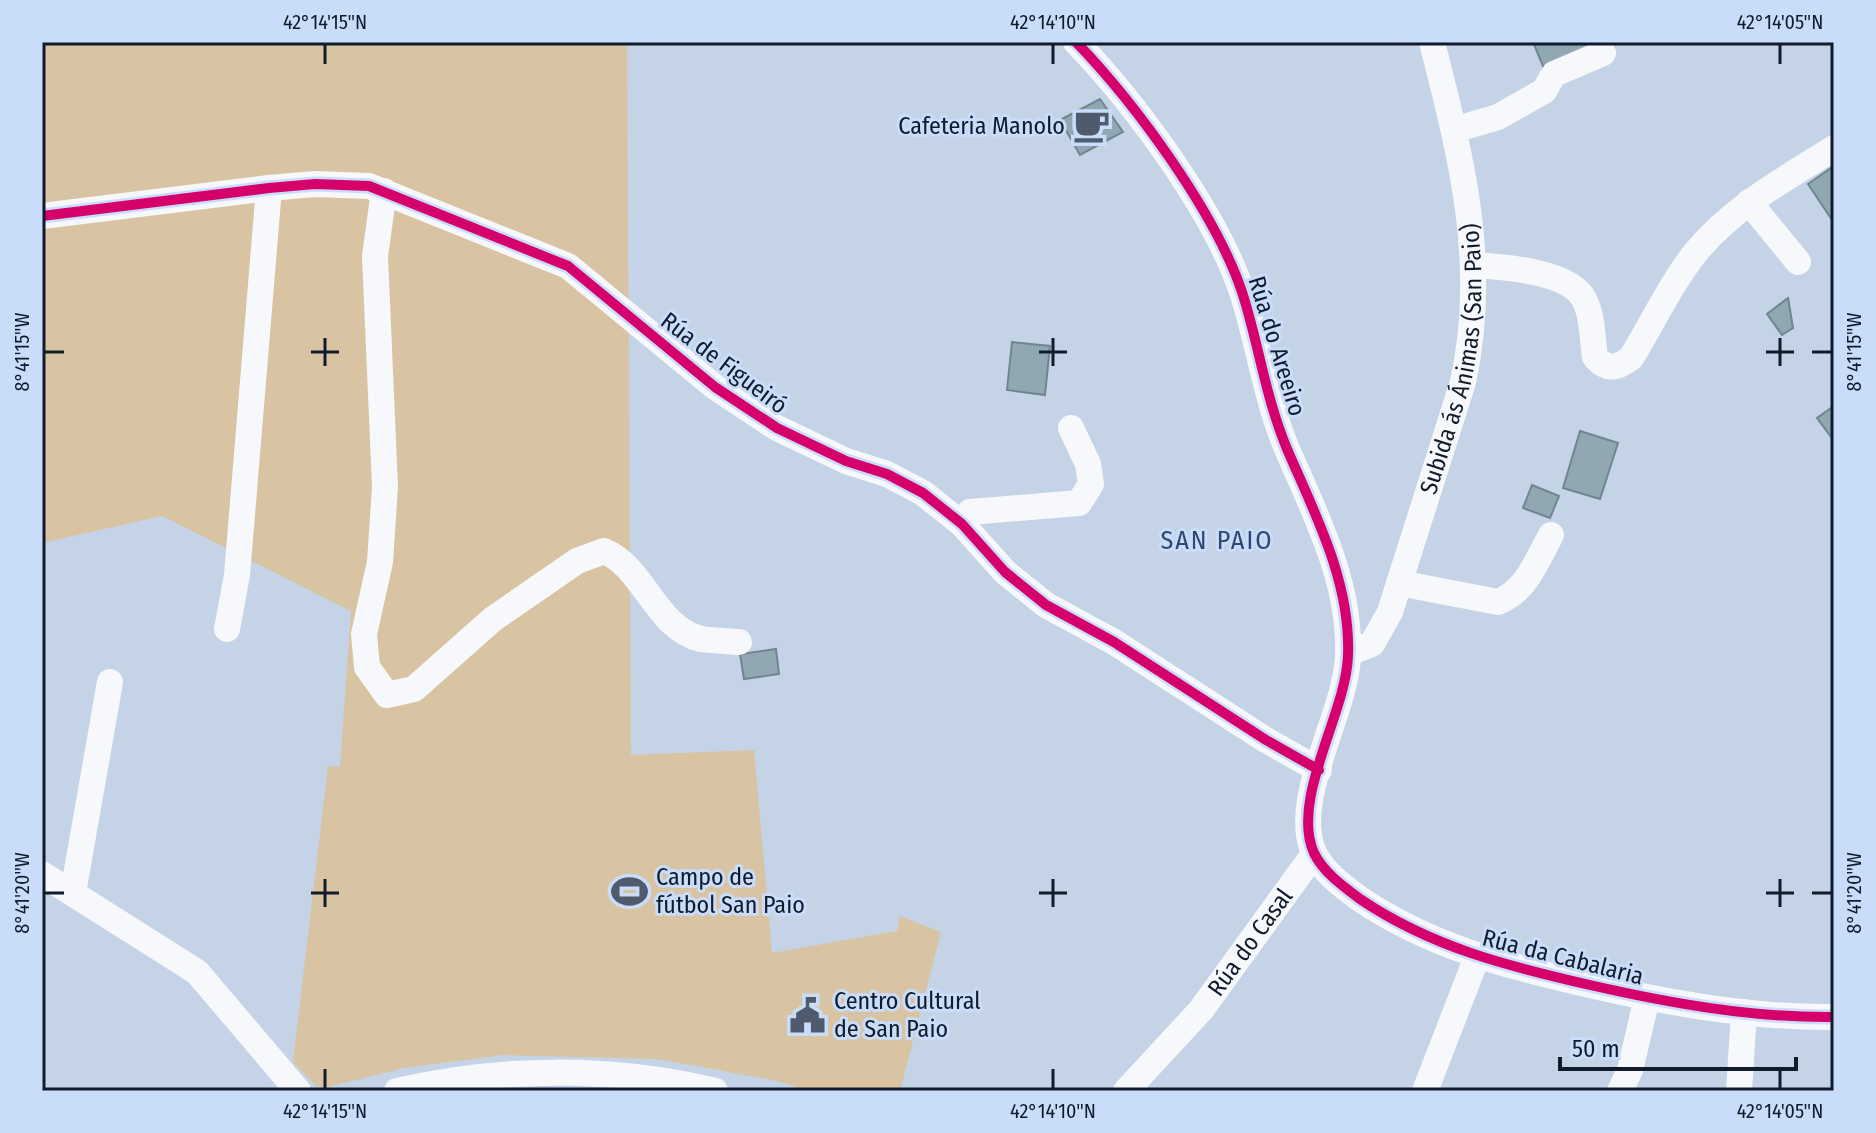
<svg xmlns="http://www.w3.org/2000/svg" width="1876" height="1133" font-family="'Fira Sans Condensed',sans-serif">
  <rect width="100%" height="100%" fill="#c5d3e7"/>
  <path fill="#d8c4a2" d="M 42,42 L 627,42 L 631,755 L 754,750 L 772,953 L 897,931 L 900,916 L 941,932 L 900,1091 L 809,1091 L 777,1081 L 657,1059 L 503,1055 L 404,1068 L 324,1088 L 316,1086 L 293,1062 L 328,766 L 340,767 L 351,611 L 162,516 L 42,543 Z"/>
  <path fill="#91a8b2" stroke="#6f8690" stroke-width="2" d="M 1533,42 L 1590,42 L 1594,51 L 1545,71 Z
    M 1100,99 L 1123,132 L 1080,155 L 1060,120 Z
    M 1834,166 L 1834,223 L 1808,184 Z
    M 1788,298 L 1793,328 L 1782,335 L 1767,314 Z
    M 1012,342 L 1050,346 L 1045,395 L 1007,390 Z
    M 1834,406 L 1834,441 L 1817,418 Z
    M 1580,431 L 1618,443 L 1600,499 L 1563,488 Z
    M 1532,485 L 1559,496 L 1550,518 L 1523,508 Z
    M 776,649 L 779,674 L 744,679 L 740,654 Z"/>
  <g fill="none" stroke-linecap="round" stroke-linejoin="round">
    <g stroke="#f6f8fb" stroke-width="26">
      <path d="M 1076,42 C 1135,103 1217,214 1243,295 C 1259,346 1266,399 1287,449 C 1315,514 1351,582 1348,656 C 1346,714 1290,799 1314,853 C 1323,872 1344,887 1360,899 C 1431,947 1507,966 1590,985 C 1669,1003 1752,1018 1834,1017"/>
      <path d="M 1454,130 L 1498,117 L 1544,91 L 1554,74 L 1603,53"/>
      <path d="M 384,191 L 375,256 L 385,487 L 380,562 L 364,634 L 367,667 L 387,695 L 414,689 L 493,619 L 577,561 L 604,551 C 644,567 656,629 701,639 C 713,641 727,641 739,642"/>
      <path d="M 1749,202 L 1798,262"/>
      <path d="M 42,216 L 269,188 L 315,184 L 369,186 L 568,266 L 715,387 L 777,428 L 846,461 L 887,474 L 923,493 L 962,524 L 1005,572 L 1046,605 L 1114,642 L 1266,740 L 1319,770"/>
      <path d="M 1475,265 C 1503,267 1565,271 1582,296 C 1593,312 1592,338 1595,357 C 1607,371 1618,368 1631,358 C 1652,324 1671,283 1696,252 C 1733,207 1785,179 1834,148"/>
      <path d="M 962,524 L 970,512 L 1079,503 L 1091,484 L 1088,464 L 1071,428"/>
      <path d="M 1399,583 L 1498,602 C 1527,590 1536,562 1551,535"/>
      <path d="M 227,629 L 237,575 L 269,188"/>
      <path id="s1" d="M 1349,653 L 1372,644 L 1390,612 L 1463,382 C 1489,262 1461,157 1432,42"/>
      <path d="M 42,874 L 197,972 L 298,1091"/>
      <path d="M 73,893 L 110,682"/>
      <path d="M 397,1091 C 501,1067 611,1066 715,1091"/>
      <path id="s2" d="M 1126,1091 L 1201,1010 L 1314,854"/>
      <path d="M 1425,1091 L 1477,957"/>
      <path d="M 1620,1091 L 1630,1070 L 1647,998"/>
      <path d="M 1739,1091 L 1744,1012"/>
    </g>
    <defs>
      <path id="cycleway" d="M 1076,42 C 1135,103 1217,214 1243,295 C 1259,346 1266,399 1287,449 C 1315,514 1351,582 1348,656 C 1346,714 1290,799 1314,853 C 1323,872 1344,887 1360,899 C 1431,947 1507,966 1590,985 C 1669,1003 1752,1018 1834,1017
        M 42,216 L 269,188 L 315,184 L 369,186 L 568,266 L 715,387 L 777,428 L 846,461 L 887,474 L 923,493 L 962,524 L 1005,572 L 1046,605 L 1114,642 L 1266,740 L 1319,770"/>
    </defs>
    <use href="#cycleway" stroke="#c9dcf9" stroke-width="15"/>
    <use href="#cycleway" stroke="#d6006c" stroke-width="10"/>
  </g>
  <path fill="none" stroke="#101b2c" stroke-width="3" d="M 325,44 L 325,64M 1053,44 L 1053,64M 1780,44 L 1780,64M 325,338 L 325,366M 1053,338 L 1053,366M 1780,338 L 1780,366M 44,352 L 64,352M 311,352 L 339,352M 1039,352 L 1067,352M 1766,352 L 1794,352M 1812,352 L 1832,352M 325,879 L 325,907M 1053,879 L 1053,907M 1780,879 L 1780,907M 44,893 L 64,893M 311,893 L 339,893M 1039,893 L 1067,893M 1766,893 L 1794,893M 1812,893 L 1832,893M 325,1069 L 325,1089M 1053,1069 L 1053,1089M 1780,1069 L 1780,1089"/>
  <defs>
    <symbol id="cafe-bare" viewBox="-9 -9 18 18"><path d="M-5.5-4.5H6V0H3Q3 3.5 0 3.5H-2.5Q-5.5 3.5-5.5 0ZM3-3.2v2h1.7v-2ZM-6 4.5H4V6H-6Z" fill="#4f5b6d" stroke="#c9dcf9" stroke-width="2.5" paint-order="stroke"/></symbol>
    <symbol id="stadium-bare" viewBox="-9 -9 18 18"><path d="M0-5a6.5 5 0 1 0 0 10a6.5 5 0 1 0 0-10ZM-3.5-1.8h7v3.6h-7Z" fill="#4f5b6d" stroke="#c9dcf9" stroke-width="2.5" paint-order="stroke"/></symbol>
    <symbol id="civic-bare" viewBox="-9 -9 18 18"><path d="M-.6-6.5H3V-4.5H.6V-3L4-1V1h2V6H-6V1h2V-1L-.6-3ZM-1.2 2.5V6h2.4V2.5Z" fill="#4f5b6d" stroke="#c9dcf9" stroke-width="2.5" paint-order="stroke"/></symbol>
  </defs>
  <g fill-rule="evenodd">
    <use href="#cafe-bare" x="1066" y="100" width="51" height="51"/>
    <use href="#stadium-bare" x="604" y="866" width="51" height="51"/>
    <use href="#civic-bare" x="782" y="990" width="51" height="51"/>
  </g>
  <g text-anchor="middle" stroke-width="6" stroke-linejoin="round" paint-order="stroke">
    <g font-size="24" fill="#101b2c" stroke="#c9dcf9" text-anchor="start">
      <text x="1065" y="134" text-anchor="end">Cafeteria Manolo</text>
      <text x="656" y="885">Campo de<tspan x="656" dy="28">fútbol San Paio</tspan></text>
      <text x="834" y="1009">Centro Cultural<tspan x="834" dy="28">de San Paio</tspan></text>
    </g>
    <g font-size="24" fill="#101b2c" stroke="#c9dcf9">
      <text transform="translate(1277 346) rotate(73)" y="8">Rúa do Areeiro</text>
      <text dy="8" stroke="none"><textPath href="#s1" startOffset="324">Subida ás Ánimas (San Paio)</textPath></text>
      <text transform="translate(724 363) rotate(37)" y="8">Rúa de Figueiró</text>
      <text dy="8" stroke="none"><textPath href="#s2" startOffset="194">Rúa do Casal</textPath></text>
      <text transform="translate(1563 957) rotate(14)" y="8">Rúa da Cabalaria</text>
    </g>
    <g font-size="26" letter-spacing="2" fill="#2f4971" stroke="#c9dcf9">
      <text x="1217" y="549">SAN PAIO</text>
    </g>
  </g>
  <rect width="1876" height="1133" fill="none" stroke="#c9dcf9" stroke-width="88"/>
  <path d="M1560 1057v12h236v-12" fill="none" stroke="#101b2c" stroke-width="4"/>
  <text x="1572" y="1057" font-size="24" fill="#101b2c" stroke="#c9dcf9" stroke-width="6" paint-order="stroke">50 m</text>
  <rect x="44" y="44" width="1788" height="1045" fill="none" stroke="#101b2c" stroke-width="3"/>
  <g font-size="20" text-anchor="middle" fill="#101b2c">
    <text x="325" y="29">42°14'15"N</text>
    <text x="1053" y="29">42°14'10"N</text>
    <text x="1780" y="29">42°14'05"N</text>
    <text transform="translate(1854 352) rotate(-90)" y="7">8°41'15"W</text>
    <text transform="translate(22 352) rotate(-90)" y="7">8°41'15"W</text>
    <text transform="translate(1854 893) rotate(-90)" y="7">8°41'20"W</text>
    <text transform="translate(22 893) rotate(-90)" y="7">8°41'20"W</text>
    <text x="325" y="1118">42°14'15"N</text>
    <text x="1053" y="1118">42°14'10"N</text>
    <text x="1780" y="1118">42°14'05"N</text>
  </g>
</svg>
